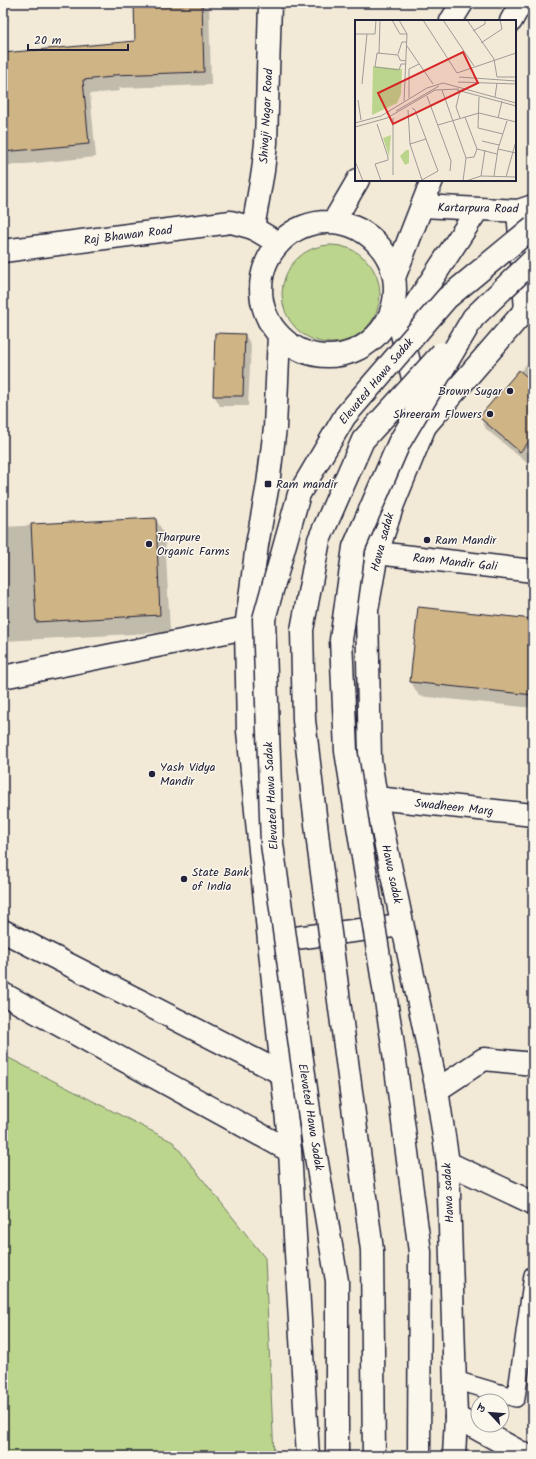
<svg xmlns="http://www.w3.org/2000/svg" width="536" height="1459" font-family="Kalam,'Playpen Sans Deva',sans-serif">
  <rect width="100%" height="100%" fill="#f2ead7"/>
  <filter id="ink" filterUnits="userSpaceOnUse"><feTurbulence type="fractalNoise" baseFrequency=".025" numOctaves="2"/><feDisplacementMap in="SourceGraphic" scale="8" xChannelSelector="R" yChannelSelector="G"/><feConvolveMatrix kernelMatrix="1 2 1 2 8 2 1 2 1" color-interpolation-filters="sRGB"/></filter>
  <g filter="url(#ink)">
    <path fill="#bcd58c" stroke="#6f7c64" d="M282 294a49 49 0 1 1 98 0a49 49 0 1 1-98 0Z
      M 3,1055 L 173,1142 L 265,1258 L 274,1456 L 3,1456 Z"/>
    <path fill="#0003" d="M 135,3 L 209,3 L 211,85 L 119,88 L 120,91 L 90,94 L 96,157 L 5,166 L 3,163 L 3,54 L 136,42 Z
      M 533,75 L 533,86 L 530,81 Z
      M 245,335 L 251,345 L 248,406 L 220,406 L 214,395 Z
      M 533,357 L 533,456 L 527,463 L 486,429 L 480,417 Z
      M 156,519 L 165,536 L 170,632 L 4,641 L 5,651 L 3,651 L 3,527 Z
      M 533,620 L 533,708 L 419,696 L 411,682 Z"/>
    <path fill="#cfb485" stroke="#22223b" d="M 134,3 L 202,3 L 204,72 L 112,75 L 112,77 L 83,80 L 89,144 L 3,152 L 3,53 L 135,41 Z
      M 215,333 L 245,334 L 243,396 L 213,396 Z
      M 519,370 L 533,382 L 533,437 L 520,452 L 479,417 Z
      M 156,518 L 160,615 L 36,622 L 31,524 Z
      M 418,607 L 533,619 L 533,695 L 410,682 Z"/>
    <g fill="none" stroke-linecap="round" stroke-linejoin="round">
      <defs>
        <path id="service" d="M 455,1380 L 516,1398 L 533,1275"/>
        <path id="minor" d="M 518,211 L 526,309 L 532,315
          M 253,228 L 263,171 L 266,143 L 270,3
          M 425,426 L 533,301
          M 377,553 L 533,571
          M 3,677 L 246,628
          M 376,798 L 533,815
          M 3,931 L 283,1074
          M 3,994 L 290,1151
          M 437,1090 L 484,1059 L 533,1064
          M 448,1163 L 533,1203
          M 456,1417 L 527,1456"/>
        <path id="tertiary" d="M 422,206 L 518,211 L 533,206
          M 3,251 L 231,222 L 253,228 L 278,243
          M 400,328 L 478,209"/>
        <path id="secondary" d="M 451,21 L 462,3
          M 511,21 L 521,3
          M 334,221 L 358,180
          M261 289a67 67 0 1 1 134 0a67 67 0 1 1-134 0Z
          M 395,275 L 432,180
          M 394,302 L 425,426 L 393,504 L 377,553 L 367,610 L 370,760 L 376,798 L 437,1090 L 448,1163 L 456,1417 L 454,1456
          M 279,335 L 275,428 L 268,484 L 257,545 L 246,628 L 248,731 L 290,1151 L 308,1456
          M 270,941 L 402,925"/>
      </defs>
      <use href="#service" stroke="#22223b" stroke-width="20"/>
      <use href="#minor" stroke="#22223b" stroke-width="25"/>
      <use href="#tertiary" stroke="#22223b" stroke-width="25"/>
      <use href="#secondary" stroke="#22223b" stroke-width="25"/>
      <use href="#service" stroke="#fbf7ec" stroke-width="17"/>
      <use href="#minor" stroke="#fbf7ec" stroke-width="22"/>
      <use href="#tertiary" stroke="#fbf7ec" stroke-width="22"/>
      <use href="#secondary" stroke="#fbf7ec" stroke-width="22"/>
      <defs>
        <path id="secondary-bridge" d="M 337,1456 L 337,1281 L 313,1139 L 272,844 L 264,619 L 299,494 L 345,416 L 447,298 L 533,227
          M 374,1456 L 372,1250 L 319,850 L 304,720 L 302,630 L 319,540 L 363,440 L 442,353
          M 419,1456 L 420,1252 L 392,1038 L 346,751 L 341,640 L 354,547 L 399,443 L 473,318 L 533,260"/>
      </defs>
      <use href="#secondary-bridge" stroke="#22223b" stroke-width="25" stroke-linecap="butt"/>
      <use href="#secondary-bridge" stroke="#fbf7ec" stroke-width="22"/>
    </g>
  </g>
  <g fill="#22223b" stroke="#fbf7ec" stroke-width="1.5">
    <circle cx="510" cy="391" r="4"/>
    <circle cx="490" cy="414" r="4"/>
    <rect x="264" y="480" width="8" height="8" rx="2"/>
    <circle cx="427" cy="540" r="4"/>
    <circle cx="149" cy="544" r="4"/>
    <circle cx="152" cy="774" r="4"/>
    <circle cx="184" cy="879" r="4"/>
  </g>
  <g text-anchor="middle" stroke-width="3" stroke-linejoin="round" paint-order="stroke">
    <g font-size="12" fill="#22223b" stroke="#fbf7ec">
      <text transform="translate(266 116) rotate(-87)" y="4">Shivaji Nagar Road</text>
      <text transform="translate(478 208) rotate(1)" y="4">Kartarpura Road</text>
      <text transform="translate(128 235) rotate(-7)" y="4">Raj Bhawan Road</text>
      <text transform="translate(376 381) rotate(-50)" y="4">Elevated Hawa Sadak</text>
      <text transform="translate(382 542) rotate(-75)" y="4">Hawa sadak</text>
      <text transform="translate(455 562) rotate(6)" y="4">Ram Mandir Gali</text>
      <text transform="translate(271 796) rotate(-93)" y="4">Elevated Hawa Sadak</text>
      <text transform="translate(454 807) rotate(6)" y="4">Swadheen Marg</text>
      <text transform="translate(392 874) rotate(78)" y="4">Hawa sadak</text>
      <text transform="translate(311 1117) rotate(81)" y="4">Elevated Hawa Sadak</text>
      <text transform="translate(448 1193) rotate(-93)" y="4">Hawa sadak</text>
    </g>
    <g font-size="12" fill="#22223b" stroke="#fbf7ec" text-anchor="start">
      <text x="502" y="395" text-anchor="end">Brown Sugar</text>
      <text x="482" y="418" text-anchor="end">Shreeram Flowers</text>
      <text x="276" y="488">Ram mandir</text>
      <text x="157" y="541">Tharpure<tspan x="157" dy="14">Organic Farms</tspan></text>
      <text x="435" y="544">Ram Mandir</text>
      <text x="160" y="771">Yash Vidya<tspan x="160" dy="14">Mandir</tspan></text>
      <text x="192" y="876">State Bank<tspan x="192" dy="14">of India</tspan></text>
    </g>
  </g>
  <g transform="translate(355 20)">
    <rect width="161" height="161" fill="#f2ead7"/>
    <path d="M 18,46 L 47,49 L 46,74 L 42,83 L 17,95 ZM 36,115 L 34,136 L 28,118 ZM 51,130 L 54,130 L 54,143 L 50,145 L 45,136 Z" fill="#bcd58c"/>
    <path fill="none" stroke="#9f9a99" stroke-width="1" d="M 37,0 L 45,14 L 52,14M 44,0 L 52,14 L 49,81M 68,0 L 102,53M 88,0 L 119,46M 112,0 L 139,39 L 142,57 L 161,57M 118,11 L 130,4 L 130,0M 0,14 L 20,14 L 21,0M 126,23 L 147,9 L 145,0M 52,26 L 78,64M 24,33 L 25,0M 43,34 L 47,22 L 52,22M 51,44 L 46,44 L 44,50 L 20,47 L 22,33 L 43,35 L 45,40 L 51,41M 102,53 L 161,33M 104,57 L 161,61M 103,62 L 161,64M 7,64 L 12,14M 87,70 L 111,138 L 108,161M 102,70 L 161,86M 105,71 L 101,87 L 105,98M 72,76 L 96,141 L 95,151M 124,77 L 123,108 L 148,114M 140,77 L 142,63M 54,78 L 54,49 L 64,44M 3,80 L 6,100M 57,88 L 60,90 L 83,151 L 65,161M 53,90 L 55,124M 41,91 L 84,66M 110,97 L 122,129 L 119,137 L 111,138M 143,98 L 147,81M 152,101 L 143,129 L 161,133M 0,103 L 26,96 L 72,68 L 88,63 L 161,83M 22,104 L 33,137 L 33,140 L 20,144 L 26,161M 83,105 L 124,93 L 161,102M 0,107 L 32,98 L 80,70 L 104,69M 127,121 L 144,125M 122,129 L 142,134M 0,141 L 8,161M 38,155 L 38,98M 126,156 L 130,130M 139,156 L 143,129M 151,157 L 161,121M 67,160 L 55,124 L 71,119M 111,161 L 126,156 L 161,157"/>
    <path fill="#d62828" fill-opacity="0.15" stroke="#d62828" stroke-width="2" d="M 108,32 L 123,63 L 38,104 L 23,73 Z"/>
    <rect width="161" height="161" fill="none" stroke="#22223b" stroke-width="2"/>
  </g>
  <rect width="536" height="1459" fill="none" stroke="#fbf7ec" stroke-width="16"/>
  <rect x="8" y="8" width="520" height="1443" fill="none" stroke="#22223b" stroke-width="1.5" filter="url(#ink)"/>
  <g transform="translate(490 1413) rotate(296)"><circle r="19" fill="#fbf7ec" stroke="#a4a2a5"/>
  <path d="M0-3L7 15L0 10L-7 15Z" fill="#22223b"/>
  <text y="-6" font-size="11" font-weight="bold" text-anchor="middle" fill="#22223b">उ</text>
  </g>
  <path d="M28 44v6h100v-6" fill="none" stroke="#22223b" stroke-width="2"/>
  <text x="34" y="44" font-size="12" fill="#22223b" stroke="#fbf7ec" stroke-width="3" paint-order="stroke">20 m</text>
</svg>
